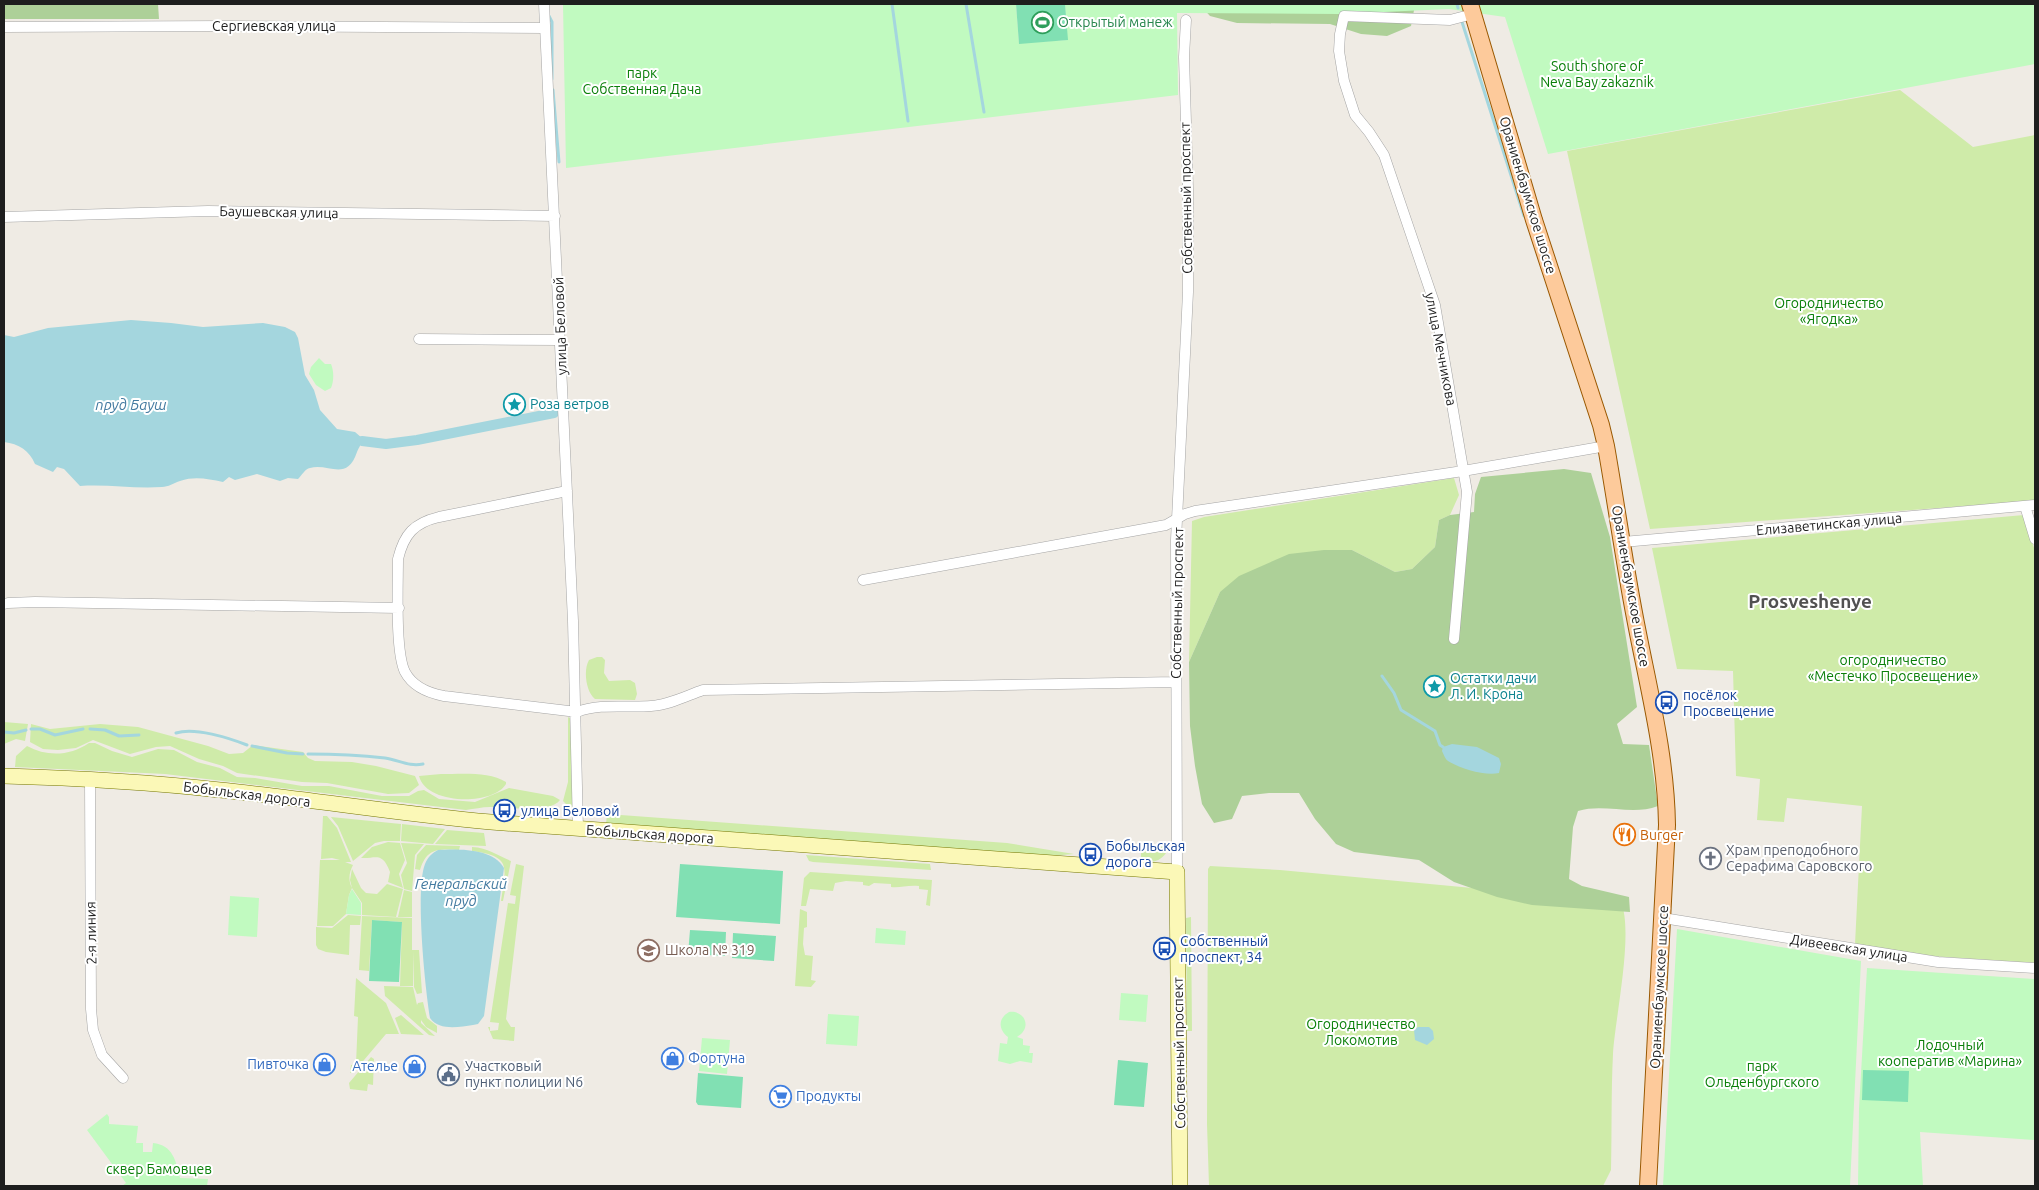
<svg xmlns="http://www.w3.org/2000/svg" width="2039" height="1190" font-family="Ubuntu,sans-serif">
  <rect width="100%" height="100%" fill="#efebe4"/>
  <path fill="#cfeba9" d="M 1900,90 L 1973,147 L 2035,135 L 2035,501 L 1650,529 L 1567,151 Z
    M 1454,478 L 1459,495 L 1450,515 L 1439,520 L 1435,547 L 1412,569 L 1395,572 L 1352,550 L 1220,592 L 1189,662 L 1192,521 L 1204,517 Z
    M 2024,515 L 2035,551 L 2035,963 L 1931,956 L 1855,944 L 1862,806 L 1787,798 L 1784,822 L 1757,820 L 1760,779 L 1736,776 L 1733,671 L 1677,669 L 1652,548 Z
    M 597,657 L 602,657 L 605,660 L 604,673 L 609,681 L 630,680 L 635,683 L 637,694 L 635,700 L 595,699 C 586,692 583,670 589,660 Z
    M 568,717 L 571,719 L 573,807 L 569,807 L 563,801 L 568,782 Z
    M 4,722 L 28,724 L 25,741 L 16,739 L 4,744 Z
    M 31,724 L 50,729 L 100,724 L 138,727 L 208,746 L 229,754 L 243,753 L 253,745 L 303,752 L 308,758 L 315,761 L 352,762 L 376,766 L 415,776 L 419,785 L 409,793 L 388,794 L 327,783 L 302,782 L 237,773 L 223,766 L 199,759 L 170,746 L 156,747 L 130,754 L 93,740 L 76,748 L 58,750 L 43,749 L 30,742 Z
    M 89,743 L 95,743 L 112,751 L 132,757 L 158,749 L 174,750 L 197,762 L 220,768 L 237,777 L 255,778 L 302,786 L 329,786 L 382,796 L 409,796 L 418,791 L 424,790 L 439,799 L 475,802 L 509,788 L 553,796 L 560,800 C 548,815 508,806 490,807 C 482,807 474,809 466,810 L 165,774 L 15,767 L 16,756 L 27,746 C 47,757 70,756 89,743 Z
    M 441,774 C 460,774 489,771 506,782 L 506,784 C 493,806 426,805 419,776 Z
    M 607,814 L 1007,843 L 1074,854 L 1051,856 L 633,825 L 606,824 Z
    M 323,816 L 327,816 L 337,828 L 351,862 L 345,862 L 353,865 C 349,873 348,880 352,888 L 350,880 L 352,869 L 361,888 L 366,893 L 377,894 L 387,884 L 403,889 L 396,917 L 362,915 L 362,903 L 352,888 L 349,895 L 346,914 L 333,926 L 317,926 L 320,860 L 340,860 L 332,858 L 321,859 Z
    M 331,817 L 401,824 L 400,841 L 384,841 L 375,843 L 353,861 L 338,826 Z
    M 402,824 L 445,829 L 433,844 L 401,841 Z
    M 447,830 L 484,833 L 486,846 L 435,844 Z
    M 388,842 L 400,843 L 405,860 L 399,874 L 403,888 L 388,882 L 390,872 C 382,851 376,859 361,858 L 372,847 Z
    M 401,843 L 424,844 L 415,855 L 412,891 L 404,889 L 401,875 L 407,863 Z
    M 426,845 L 460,846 L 459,850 C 439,849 427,847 420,870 L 415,869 L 417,855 Z
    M 1169,845 C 1166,860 1154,863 1141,863 L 1141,851 Z
    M 472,847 C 489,848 496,855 511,861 L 503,901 L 501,901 C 506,867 512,856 472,851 Z
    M 806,855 L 930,864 L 931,870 L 813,862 L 809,861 Z
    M 516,864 L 524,866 L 506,1019 L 511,1027 L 515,1027 L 514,1041 L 493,1039 L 488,1027 L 490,1027 L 490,1031 L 498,1030 L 499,1023 L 490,1022 L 508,903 L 515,904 L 516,896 L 510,895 Z
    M 1210,866 L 1280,870 L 1621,902 C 1634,933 1615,1018 1613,1054 C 1611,1093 1612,1131 1611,1170 L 1603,1186 L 1209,1186 L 1207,1124 L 1208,869 Z
    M 810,872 L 932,880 L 930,906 L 926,905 L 928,890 L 919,889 L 919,886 C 907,885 900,888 891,887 L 891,884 L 874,883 L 869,886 L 863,885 L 863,882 L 846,881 L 835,883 L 833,891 L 810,889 L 806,906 L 801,906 L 804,878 Z
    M 404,890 L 412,892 L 412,917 L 398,917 Z
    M 800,909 L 807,912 L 807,927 L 804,928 L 803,944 L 805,955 L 813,956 L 811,980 L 816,981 L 811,987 L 795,986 Z
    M 348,915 L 361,916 L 360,925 L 350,925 L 349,955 L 326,952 L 318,949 L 316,945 L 316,927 L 332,928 Z
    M 362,916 L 412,918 L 412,950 L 419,950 L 422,993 L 417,994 L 414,987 L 413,951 L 413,986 L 400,986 L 402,922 L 372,920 L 369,971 L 359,970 Z
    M 1191,917 L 1192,1031 L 1187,1031 L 1186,918 Z
    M 356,978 L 386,1003 L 399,1034 L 386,1034 L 353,1073 L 350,1073 L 351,1065 L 356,1064 L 358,1017 L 354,1016 Z
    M 384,986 L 413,987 L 417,1005 L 418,1003 L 423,1002 L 427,1018 L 437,1026 L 437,1033 L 426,1027 L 421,1020 L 421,1023 L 435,1036 L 429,1035 L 385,996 Z
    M 401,1015 L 424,1035 L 401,1034 L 395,1018 Z
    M 371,1057 L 374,1059 L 373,1085 L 368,1084 L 367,1091 L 350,1089 L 349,1083 Z"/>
  <path fill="#add098" d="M 4,4 L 158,4 L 159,19 L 4,19 Z
    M 1199,4 L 1414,4 L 1415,5 L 1411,26 L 1387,36 L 1361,34 L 1330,24 L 1237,23 L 1210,16 Z
    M 1564,469 L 1591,473 L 1610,537 L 1637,707 L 1617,724 L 1623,744 L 1649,745 L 1658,806 C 1632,816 1604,803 1578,811 L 1573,827 L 1569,879 L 1582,886 L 1629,897 L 1630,912 L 1532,905 L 1497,897 L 1454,882 L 1419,860 L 1354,852 L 1336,844 L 1315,819 L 1299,793 L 1269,793 L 1242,796 L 1232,819 L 1214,823 L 1202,804 L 1195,766 L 1190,726 L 1189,662 L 1220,592 L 1239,576 L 1289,554 L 1324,550 L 1352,550 L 1395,572 L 1412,569 L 1435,547 L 1439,520 L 1450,515 L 1474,512 L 1475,494 L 1481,477 Z"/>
  <path fill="#c1fac0" d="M 563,4 L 1016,4 L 1019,43 L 1067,40 L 1065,4 L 2035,4 L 2035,64 L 1548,154 L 1505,17 L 1449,9 L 1339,14 L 1177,13 L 1178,95 L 566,168 Z
    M 319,358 L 325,364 L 331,364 C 334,371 334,381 331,388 L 325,391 L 316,385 L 309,374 L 311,367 Z
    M 352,889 L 361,903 L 361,915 L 346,914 L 349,895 Z
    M 230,896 L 259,898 L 257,937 L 228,935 Z
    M 876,928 L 906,931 L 905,945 L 875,943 Z
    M 1677,929 L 1861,961 L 1850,1186 L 1663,1186 Z
    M 1867,968 L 2035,979 L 2035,1140 L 1920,1132 L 1923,1186 L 1858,1186 L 1859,1109 Z
    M 1121,993 L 1148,995 L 1146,1022 L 1119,1020 Z
    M 1009,1012 C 1026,1010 1032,1029 1017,1037 L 1023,1039 L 1023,1045 L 1030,1046 L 1029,1053 L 1033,1053 L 1032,1063 L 1020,1061 L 1010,1064 L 998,1061 L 1000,1043 L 1007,1044 L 1008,1037 C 999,1030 997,1019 1009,1012 Z
    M 828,1014 L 859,1016 L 857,1046 L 826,1044 Z
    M 702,1038 L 730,1040 L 727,1074 L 699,1071 Z
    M 107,1114 L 109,1117 L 109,1124 L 138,1126 L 136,1143 L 143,1143 L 143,1152 L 152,1152 L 153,1143 C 173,1145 176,1161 180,1178 L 208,1179 L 207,1186 L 122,1186 L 126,1183 L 87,1130 Z"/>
  <path fill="#81e0b3" d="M 1016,4 L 1065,4 L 1068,40 L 1019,44 Z
    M 680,864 L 783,871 L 780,924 L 676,917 Z
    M 372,920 L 402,922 L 399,982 L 369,981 Z
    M 690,930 L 726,932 L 725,956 L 688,954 Z
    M 733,933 L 776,936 L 774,961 L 732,958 Z
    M 1118,1060 L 1148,1063 L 1144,1107 L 1114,1105 Z
    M 1863,1070 L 1909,1071 L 1908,1102 L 1862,1100 Z
    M 698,1073 L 743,1077 L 741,1108 L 698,1105 L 696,1102 Z"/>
  <path fill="#a4d6de" d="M 131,320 L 171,323 L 203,327 L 263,323 L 285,327 L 295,332 L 298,338 L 305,375 L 314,390 L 320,410 L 337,429 L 355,432 L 362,438 C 362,444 359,447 357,452 C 347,482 329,463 310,468 C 305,469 302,475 298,479 L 288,478 L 280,481 L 257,474 L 235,480 L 229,477 L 223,482 C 208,479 195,476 180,481 C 174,483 168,487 162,487 C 134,489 108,484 80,486 L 64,469 L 57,467 L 53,472 L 35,464 C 29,450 19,444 4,442 L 4,335 L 14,337 L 48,328 Z
    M 1452,744 L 1477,747 L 1499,758 L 1501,764 L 1499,773 C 1485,776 1461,769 1448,761 C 1445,759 1444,755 1442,751 L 1443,747 Z
    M 438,850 C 458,849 493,848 504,868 L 484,1016 L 478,1024 L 473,1025 C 459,1027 439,1031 430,1018 C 425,988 415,889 425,864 C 428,857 432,853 438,850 Z
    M 1418,1027 L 1429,1027 L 1433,1031 L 1434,1039 L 1427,1045 L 1415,1040 L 1414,1030 Z"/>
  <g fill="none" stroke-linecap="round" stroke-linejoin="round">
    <path stroke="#a4d6de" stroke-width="3" d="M 892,4 L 908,121
      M 966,4 L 984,112
      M 1457,4 L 1458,8
      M 549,16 L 552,22 L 552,79
      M 1462,22 L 1524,216
      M 553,90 L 559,162
      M 1382,676 L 1394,693 L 1401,710 L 1435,731 L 1440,745 L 1443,747
      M 31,729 L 40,729 L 55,735 L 83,729
      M 90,729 L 105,730 L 119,736 L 139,735
      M 4,732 L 14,733 L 26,730
      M 176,733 C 195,727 229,738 247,745
      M 252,746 L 287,753 L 303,754
      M 308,754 C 334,754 359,755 385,758 C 399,760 409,767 423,764"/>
    <path stroke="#a4d6de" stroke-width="10" d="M 362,441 L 386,444 L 417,440 L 554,413"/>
    <defs>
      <path id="street" d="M 544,4 L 573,621 L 578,829
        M 4,27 L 228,26 L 544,28
        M 4,217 L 208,211 L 555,216
        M 419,339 L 561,340
        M 567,491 L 439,517 C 414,523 404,534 398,559 C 398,585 395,652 405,672 C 413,687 428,693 444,696 L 577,712 C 600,703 626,708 651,706 C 669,705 686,696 703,690 L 1176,682
        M 2025,506 L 2035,539
        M 1623,542 L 2035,505
        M 863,580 L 1166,525 L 1185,514 L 1195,511 L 1463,471 L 1606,446
        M 4,604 L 8,603 L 35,602 L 399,608
        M 1454,639 L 1467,492 L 1435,305 L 1384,155 L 1369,132 L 1355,115 L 1344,81 L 1339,51 L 1340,34 L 1344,16 L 1450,20 L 1473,14
        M 90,779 L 91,1009 L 93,1030 L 102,1055 L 123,1078
        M 1177,872 L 1176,540 L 1188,292 L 1188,189 L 1184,57 L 1186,20
        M 1663,918 L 1938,962 L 2035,968"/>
      <path id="secondary" d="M 4,776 C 76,778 148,782 220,790 C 310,799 400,814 491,822 L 1177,872 L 1180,1186"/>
      <path id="primary" d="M 1470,4 L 1534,220 L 1601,425 L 1606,446 C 1616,503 1624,561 1635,618 C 1648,687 1666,754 1667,825 L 1648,1186"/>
    </defs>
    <use href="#street" stroke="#a5a5a5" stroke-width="11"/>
    <use href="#secondary" stroke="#767803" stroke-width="16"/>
    <use href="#primary" stroke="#995800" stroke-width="18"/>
    <use href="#street" stroke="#fff" stroke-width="10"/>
    <use href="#secondary" stroke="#fbf8b7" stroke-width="15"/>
    <use href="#primary" stroke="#fdca9b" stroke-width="16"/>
  </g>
  <defs>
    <symbol id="stadium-ring" viewBox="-11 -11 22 22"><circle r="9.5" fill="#fff" stroke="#2e9e5b" stroke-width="1.5"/><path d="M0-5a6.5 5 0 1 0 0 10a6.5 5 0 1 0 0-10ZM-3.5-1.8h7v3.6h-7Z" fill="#2e9e5b"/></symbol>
    <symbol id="sight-ring" viewBox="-11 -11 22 22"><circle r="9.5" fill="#fff" stroke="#0f9aa8" stroke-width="1.5"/><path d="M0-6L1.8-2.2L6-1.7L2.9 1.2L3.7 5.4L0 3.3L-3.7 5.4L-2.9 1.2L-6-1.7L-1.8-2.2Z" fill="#0f9aa8"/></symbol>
    <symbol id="bus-ring" viewBox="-11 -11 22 22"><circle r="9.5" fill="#fff" stroke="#1a4fb4" stroke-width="1.5"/><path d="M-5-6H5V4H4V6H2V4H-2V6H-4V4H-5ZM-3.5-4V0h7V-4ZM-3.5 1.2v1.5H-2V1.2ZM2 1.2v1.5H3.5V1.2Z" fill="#1a4fb4"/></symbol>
    <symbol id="restaurant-ring" viewBox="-11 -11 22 22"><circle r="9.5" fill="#fff" stroke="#e8710a" stroke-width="1.5"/><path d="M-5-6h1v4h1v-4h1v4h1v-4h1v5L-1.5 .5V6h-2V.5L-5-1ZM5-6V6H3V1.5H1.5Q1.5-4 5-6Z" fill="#e8710a"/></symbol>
    <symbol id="church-ring" viewBox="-11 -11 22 22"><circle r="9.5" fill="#fff" stroke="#6b7280" stroke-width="1.5"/><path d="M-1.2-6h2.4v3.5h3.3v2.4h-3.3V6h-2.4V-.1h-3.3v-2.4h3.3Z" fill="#6b7280"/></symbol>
    <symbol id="school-ring" viewBox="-11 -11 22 22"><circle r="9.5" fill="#fff" stroke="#8d6e63" stroke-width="1.5"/><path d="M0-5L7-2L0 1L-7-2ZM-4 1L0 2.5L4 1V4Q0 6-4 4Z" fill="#8d6e63"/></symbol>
    <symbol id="shop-ring" viewBox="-11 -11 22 22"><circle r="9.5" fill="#fff" stroke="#3f7fe0" stroke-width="1.5"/><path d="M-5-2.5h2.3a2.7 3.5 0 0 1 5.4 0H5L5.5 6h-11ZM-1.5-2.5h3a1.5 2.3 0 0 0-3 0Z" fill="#3f7fe0"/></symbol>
    <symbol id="civic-ring" viewBox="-11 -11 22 22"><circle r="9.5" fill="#fff" stroke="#5c6f8a" stroke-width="1.5"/><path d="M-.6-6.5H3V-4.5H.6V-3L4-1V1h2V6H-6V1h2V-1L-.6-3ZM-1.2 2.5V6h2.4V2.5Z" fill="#5c6f8a"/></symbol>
    <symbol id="supermarket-ring" viewBox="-11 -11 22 22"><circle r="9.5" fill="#fff" stroke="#3f7fe0" stroke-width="1.5"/><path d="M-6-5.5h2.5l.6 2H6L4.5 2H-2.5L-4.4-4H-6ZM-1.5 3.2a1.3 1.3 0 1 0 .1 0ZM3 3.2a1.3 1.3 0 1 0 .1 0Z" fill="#3f7fe0"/></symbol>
  </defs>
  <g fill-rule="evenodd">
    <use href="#stadium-ring" x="1030" y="10" width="25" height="25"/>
    <use href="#sight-ring" x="502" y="392" width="25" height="25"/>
    <use href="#sight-ring" x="1422" y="674" width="25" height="25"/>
    <use href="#bus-ring" x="1654" y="690" width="25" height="25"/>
    <use href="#bus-ring" x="492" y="798" width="25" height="25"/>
    <use href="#restaurant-ring" x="1612" y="822" width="25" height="25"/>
    <use href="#bus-ring" x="1078" y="842" width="25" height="25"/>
    <use href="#church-ring" x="1698" y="846" width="25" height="25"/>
    <use href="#bus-ring" x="1152" y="936" width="25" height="25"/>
    <use href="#school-ring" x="636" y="938" width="25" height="25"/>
    <use href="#shop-ring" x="660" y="1046" width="25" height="25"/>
    <use href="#shop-ring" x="312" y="1052" width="25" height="25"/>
    <use href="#shop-ring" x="402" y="1054" width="25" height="25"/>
    <use href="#civic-ring" x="436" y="1062" width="25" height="25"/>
    <use href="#supermarket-ring" x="768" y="1084" width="25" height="25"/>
  </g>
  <g text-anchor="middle" stroke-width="4" stroke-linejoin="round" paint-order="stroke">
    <g font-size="14" fill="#27864d" stroke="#fff" text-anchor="start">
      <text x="1058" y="27">Открытый манеж</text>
    </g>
    <g font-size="14" fill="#1e1e1e" stroke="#fff">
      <text x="274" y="31">Сергиевская улица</text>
      <text transform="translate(1528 195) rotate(73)" y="5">Ораниенбаумское шоссе</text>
      <text transform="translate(1186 198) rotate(-91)" y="5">Собственный проспект</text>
      <text transform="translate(279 212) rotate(1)" y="5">Баушевская улица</text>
      <text transform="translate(560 326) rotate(-92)" y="5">улица Беловой</text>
      <text transform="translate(1441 349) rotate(79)" y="5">улица Мечникова</text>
      <text transform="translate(1829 524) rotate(-5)" y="5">Елизаветинская улица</text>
      <text transform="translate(1631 586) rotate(80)" y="5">Ораниенбаумское шоссе</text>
      <text transform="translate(1177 603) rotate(-89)" y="5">Собственный проспект</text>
      <text transform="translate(247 794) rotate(7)" y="5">Бобыльская дорога</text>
      <text transform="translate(650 834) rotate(4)" y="5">Бобыльская дорога</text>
      <text transform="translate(91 933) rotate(-91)" y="5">2-я линия</text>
      <text transform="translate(1849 948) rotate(9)" y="5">Дивеевская улица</text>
      <text transform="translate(1659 987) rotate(-87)" y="5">Ораниенбаумское шоссе</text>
      <text transform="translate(1179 1053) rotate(-91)" y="5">Собственный проспект</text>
    </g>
    <g font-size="14" fill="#0a7f09" stroke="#fff">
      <text x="1597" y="71">South shore of<tspan x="1597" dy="16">Neva Bay zakaznik</tspan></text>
      <text x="642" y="78">парк<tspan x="642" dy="16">Собственная Дача</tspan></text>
      <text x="1829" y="308">Огородничество<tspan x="1829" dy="16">«Ягодка»</tspan></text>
      <text x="1893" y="665">огородничество<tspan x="1893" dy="16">«Местечко Просвещение»</tspan></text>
      <text x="1361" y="1029">Огородничество<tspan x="1361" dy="16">Локомотив</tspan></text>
      <text x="1950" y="1050">Лодочный<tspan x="1950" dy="16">кооператив «Марина»</tspan></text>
      <text x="1762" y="1071">парк<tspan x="1762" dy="16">Ольденбургского</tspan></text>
      <text x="159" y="1174">сквер Бамовцев</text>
    </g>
    <g font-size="14" fill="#0d838f" stroke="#fff" text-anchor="start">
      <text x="530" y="409">Роза ветров</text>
      <text x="1450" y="683">Остатки дачи<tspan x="1450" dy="16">Л. И. Крона</tspan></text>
    </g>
    <g font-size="14" fill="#164399" stroke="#fff" text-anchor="start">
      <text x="1683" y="700">посёлок<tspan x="1683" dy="16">Просвещение</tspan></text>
      <text x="521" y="816">улица Беловой</text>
      <text x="1106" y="851">Бобыльская<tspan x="1106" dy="16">дорога</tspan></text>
      <text x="1180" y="946">Собственный<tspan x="1180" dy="16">проспект, 34</tspan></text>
    </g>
    <g font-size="14" fill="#c56008" stroke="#fff" text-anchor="start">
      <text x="1640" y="840">Burger</text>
    </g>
    <g font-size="14" fill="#5b616d" stroke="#fff" text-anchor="start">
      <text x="1726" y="855">Храм преподобного<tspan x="1726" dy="16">Серафима Саровского</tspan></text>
    </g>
    <g font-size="14" fill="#785e54" stroke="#fff" text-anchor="start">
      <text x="665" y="955">Школа № 319</text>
    </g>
    <g font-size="14" fill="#366cbe" stroke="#fff" text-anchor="start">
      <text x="688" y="1063">Фортуна</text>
      <text x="309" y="1069" text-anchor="end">Пивточка</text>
      <text x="398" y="1071" text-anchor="end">Ателье</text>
      <text x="796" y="1101">Продукты</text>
    </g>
    <g font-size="14" fill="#4e5e75" stroke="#fff" text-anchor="start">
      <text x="465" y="1071">Участковый<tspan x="465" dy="16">пункт полиции N6</tspan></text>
    </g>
    <g font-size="15" font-style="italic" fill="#437aa0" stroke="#fff">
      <text x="131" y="410">пруд Бауш</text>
      <text x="461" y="889">Генеральский<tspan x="461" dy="17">пруд</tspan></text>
    </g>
    <g font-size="19" font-weight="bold" fill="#515151" stroke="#fff">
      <text x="1810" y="608">Prosveshenye</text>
    </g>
  </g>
  <rect width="2039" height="1190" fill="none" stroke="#1e1e1e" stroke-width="10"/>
</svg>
